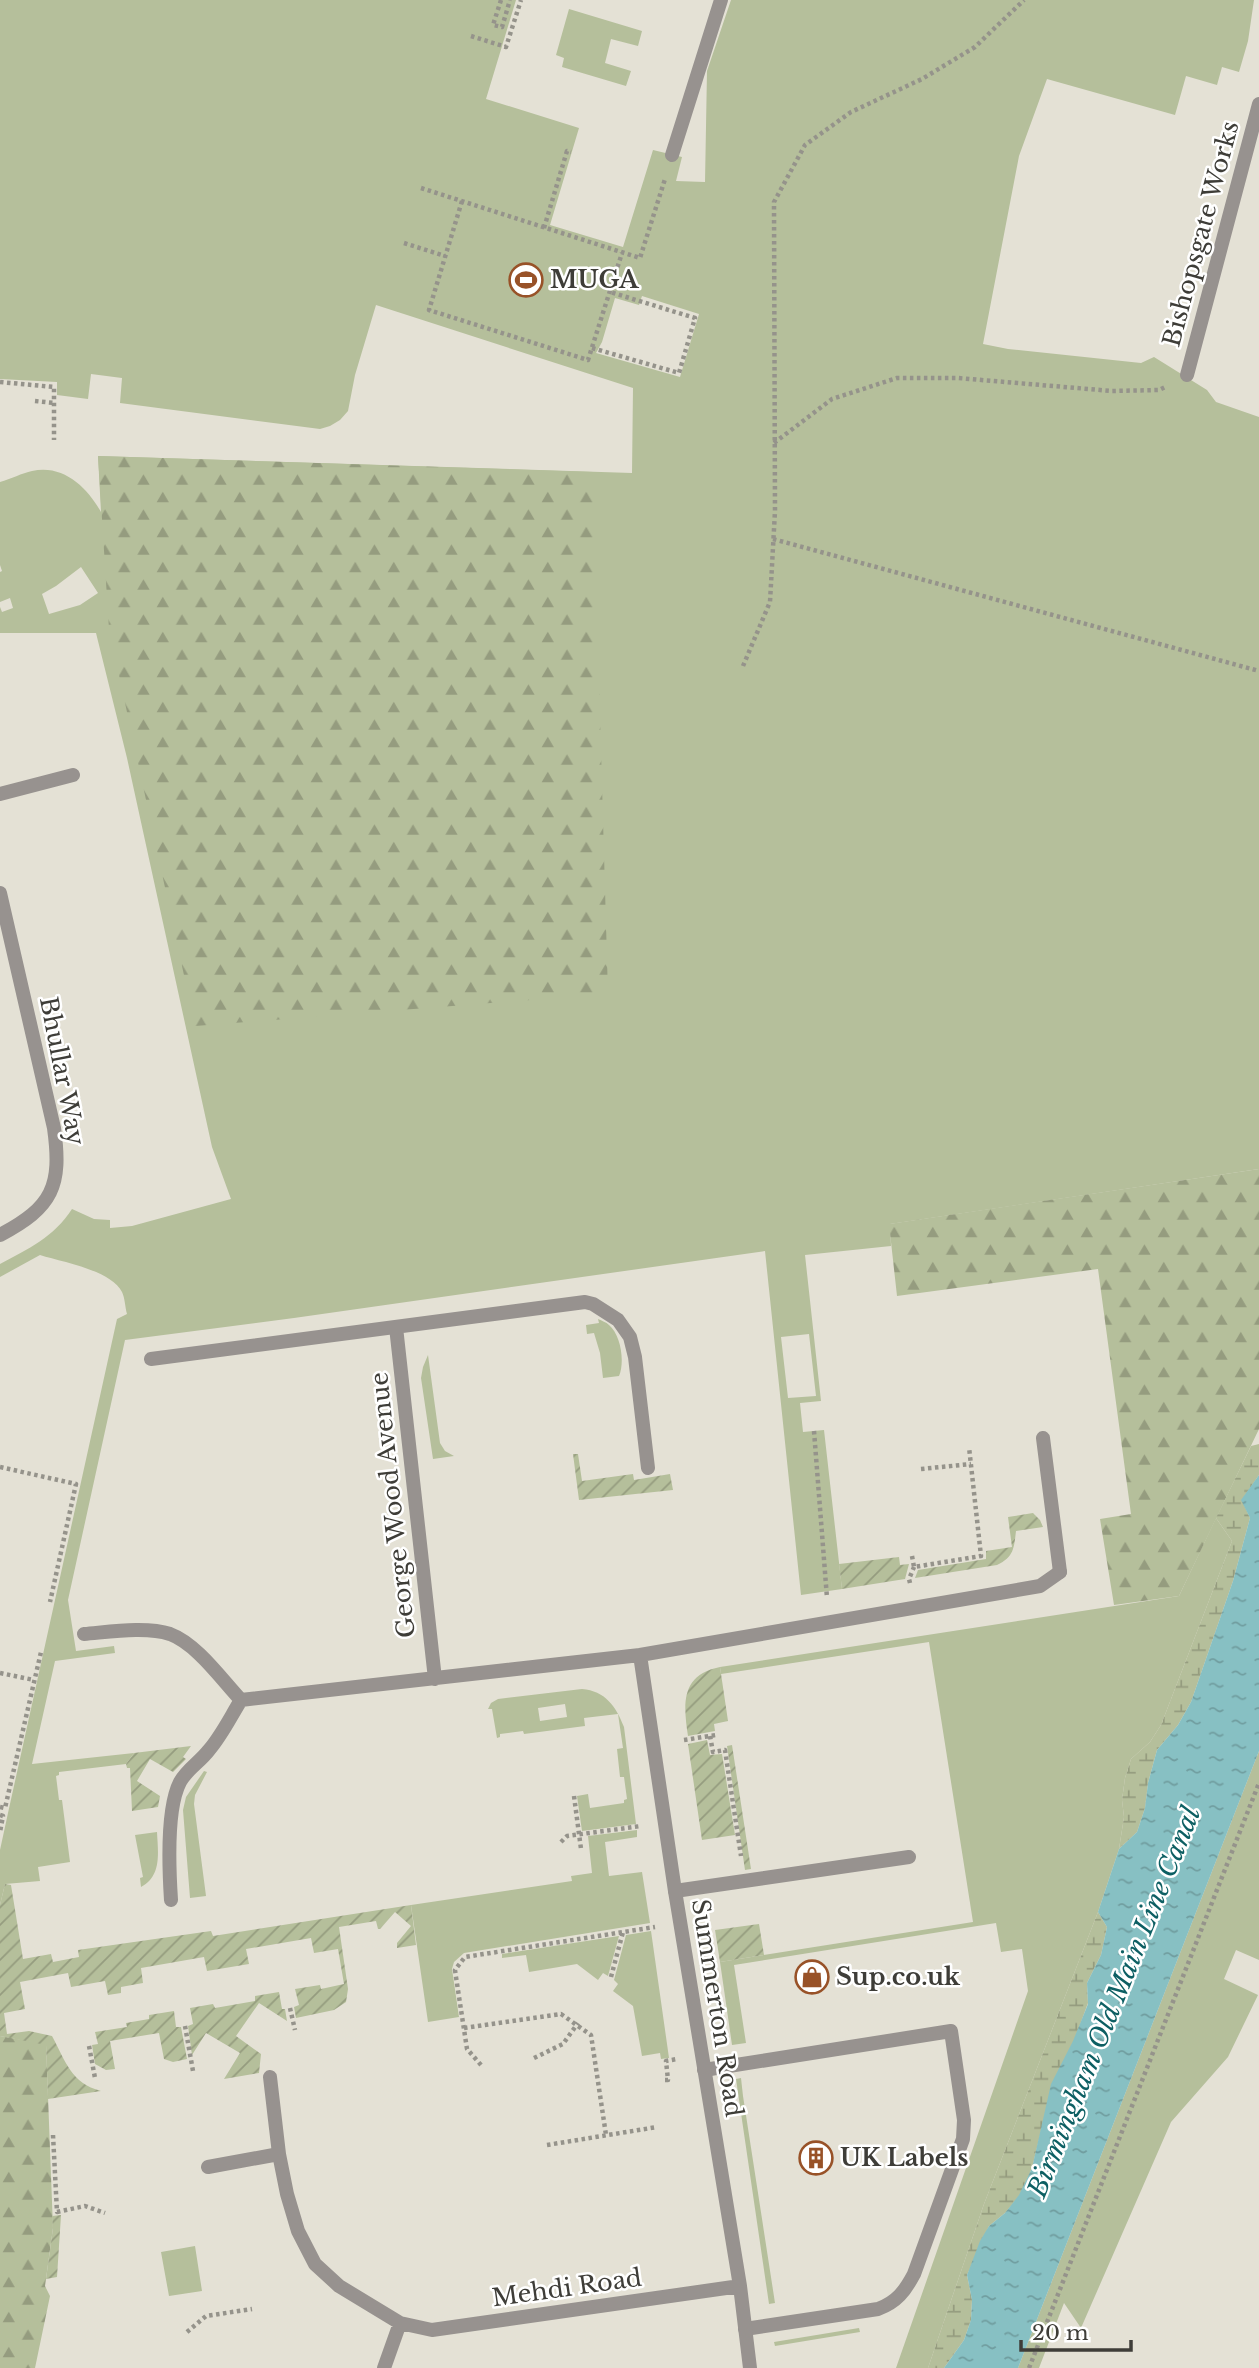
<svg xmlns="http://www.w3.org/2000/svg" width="1259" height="2368" font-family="'Libre Baskerville',serif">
  <defs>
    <pattern id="forest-firs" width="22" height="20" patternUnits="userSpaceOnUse" patternTransform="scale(1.75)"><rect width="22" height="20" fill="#b5bf9b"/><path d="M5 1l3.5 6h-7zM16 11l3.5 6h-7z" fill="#959c7f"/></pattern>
    <pattern id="wetland-marsh" width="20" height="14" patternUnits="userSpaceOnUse" patternTransform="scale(1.75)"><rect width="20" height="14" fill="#b5bf9b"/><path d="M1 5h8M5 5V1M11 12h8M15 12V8" fill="none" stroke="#959c7f"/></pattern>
    <pattern id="garden-furrows" width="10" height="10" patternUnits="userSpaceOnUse" patternTransform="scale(1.75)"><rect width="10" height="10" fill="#b5bf9b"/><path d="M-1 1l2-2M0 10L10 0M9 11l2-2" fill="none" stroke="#959c7f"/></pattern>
    <pattern id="water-ripples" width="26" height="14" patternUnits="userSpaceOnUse" patternTransform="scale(1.75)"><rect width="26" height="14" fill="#87c0c3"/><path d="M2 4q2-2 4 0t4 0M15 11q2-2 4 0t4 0" fill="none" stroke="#709d9f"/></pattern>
  </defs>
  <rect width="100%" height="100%" fill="#e4e1d5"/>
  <path fill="#b5bf9b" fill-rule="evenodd" d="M 0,0 L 516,0 L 486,99 L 579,128 L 550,225 L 623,247 L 653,150 L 682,157 L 676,181 L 705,182 L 707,71 L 731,0 L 1254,0 L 1248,41 L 1239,72 L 1222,67 L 1217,85 L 1186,76 L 1175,115 L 1047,79 L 1019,156 L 983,344 L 1008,349 L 1141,363 L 1154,357 L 1207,390 L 1216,402 L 1259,417 L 1259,1169 L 890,1224 L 891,1246 L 805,1255 L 821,1401 L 800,1403 L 803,1432 L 824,1430 L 842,1589 L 801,1595 L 765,1251 L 294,1318 L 125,1340 L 68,1600 L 76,1651 L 114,1646 L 115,1653 L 55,1661 L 32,1764 L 134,1753 L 126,1764 L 59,1772 L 59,1775 L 56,1776 L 59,1800 L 62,1800 L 70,1862 L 38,1867 L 40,1881 L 5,1884 L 0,1905 L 0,1850 L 8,1813 L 117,1319 L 127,1314 C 125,1307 125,1298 122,1292 C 111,1270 62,1262 40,1255 L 0,1277 L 0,1264 C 28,1249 54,1237 72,1209 L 94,1219 L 110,1220 L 110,1228 L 132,1226 L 231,1199 L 212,1147 L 127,758 L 96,633 L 0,633 L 0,607 L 2,612 L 13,608 L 10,598 L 0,602 L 0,572 L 2,571 L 0,565 L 0,482 C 11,479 22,473 32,471 C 63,464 87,487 101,512 L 98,456 L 632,473 L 633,388 L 376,305 L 355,375 L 348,411 L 340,420 L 330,426 L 320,429 L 120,403 L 122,378 L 91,374 L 88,399 L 57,395 L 57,382 L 0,379 ZM 642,296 L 699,314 L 680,377 L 596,353 L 602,342 L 615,298 L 639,305 ZM 81,567 L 98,593 L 80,605 L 49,614 L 42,594 L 56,586 ZM 809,1334 L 816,1396 L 788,1398 L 781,1337 Z
    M 569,9 L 642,31 L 638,46 L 611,39 L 605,63 L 631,71 L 626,86 L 562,67 L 564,58 L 556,55 Z
    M 598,1319 C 602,1321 606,1322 609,1325 C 621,1335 625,1362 619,1376 L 603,1378 L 600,1353 L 594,1333 L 587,1334 L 586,1325 L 599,1323 Z
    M 428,1355 L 440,1443 L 445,1451 L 454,1456 L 433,1459 L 421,1378 L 423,1367 Z
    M 1216,1518 L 1232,1541 L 1161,1725 L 1150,1742 L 1131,1759 L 1125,1778 L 1122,1800 L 1124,1817 L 1119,1849 L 1098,1912 L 984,2204 L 928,2368 L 896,2368 L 1028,1991 L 1022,1949 L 1001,1952 L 996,1923 L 734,1965 L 746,2043 L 732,2045 L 720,1962 L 973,1922 L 929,1642 L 721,1674 L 720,1667 L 1179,1596 Z
    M 582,1689 C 605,1691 616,1706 624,1727 L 636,1824 L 582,1831 L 577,1796 L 588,1794 L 590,1808 L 624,1803 L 624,1800 L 627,1799 L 624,1777 L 620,1777 L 617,1749 L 623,1748 L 618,1714 L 584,1718 L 585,1726 L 524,1734 L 523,1731 L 500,1734 L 500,1737 L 497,1738 L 492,1709 L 488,1709 L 491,1703 L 498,1699 ZM 565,1704 L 567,1717 L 540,1721 L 538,1708 Z
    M 1259,1751 L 1259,1960 L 1236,1950 L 1224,1979 L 1258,1995 L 1228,2057 L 1171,2122 L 1081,2328 L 1064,2303 L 1039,2368 L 1018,2368 Z
    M 204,1771 L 207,1772 L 195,1795 L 194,1804 L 206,1896 L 190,1898 L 183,1810 L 186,1797 Z
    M 637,1830 L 637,1837 L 605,1842 L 609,1876 L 642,1872 L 650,1923 L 464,1953 L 454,1962 L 452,1969 L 459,2017 L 428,2022 L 411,1905 L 572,1881 L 571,1876 L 592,1873 L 588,1836 Z
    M 157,1832 C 158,1853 162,1876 141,1887 L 140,1878 L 143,1877 L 135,1835 Z
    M 651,1931 L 669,2058 L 661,2059 L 660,2053 L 642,2056 L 633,2006 L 613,1991 L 618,1984 L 614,1980 L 626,1935 Z
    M 619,1936 L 608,1976 L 603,1973 L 598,1980 L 577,1964 L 529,1972 L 526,1955 L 502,1958 L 502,1954 Z
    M 741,2078 L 743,2096 L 775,2303 L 769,2304 L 736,2079 Z
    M 195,2246 L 202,2291 L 169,2296 L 161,2252 Z
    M 859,2328 L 860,2332 L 775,2346 L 774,2342 Z"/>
  <path fill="url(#forest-firs)" d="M 98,456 L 593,472 L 608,994 L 195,1026 L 109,629 Z
    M 1259,1169 L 1259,1429 L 1179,1596 L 1114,1605 L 1100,1519 L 1131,1514 L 1098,1269 L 897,1296 L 889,1224 Z
    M 0,2036 L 46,2044 L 53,2228 L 45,2286 L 50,2296 L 35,2368 L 0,2368 Z"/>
  <path fill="url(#wetland-marsh)" d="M 1259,1444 L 1259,1475 L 1242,1500 L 1250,1518 L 1233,1581 L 1191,1702 L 1178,1725 L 1157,1750 L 1148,1783 L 1145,1808 L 1137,1832 L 1119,1849 L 1124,1817 L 1122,1800 L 1125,1778 L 1131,1759 L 1150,1742 L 1161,1725 L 1232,1541 L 1216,1518 L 1251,1446 Z
    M 1098,1912 L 1107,1927 L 1101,1955 L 1087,1983 L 1088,2003 L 1041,2131 L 1032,2168 L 1020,2195 L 1005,2213 L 989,2226 L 967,2275 L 972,2300 L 971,2320 L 964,2340 L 944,2368 L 928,2368 L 984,2204 Z"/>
  <path fill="url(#garden-furrows)" d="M 573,1454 L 578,1454 L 582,1481 L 633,1474 L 634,1480 L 670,1474 L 673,1490 L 579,1500 Z
    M 1033,1513 L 1040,1520 L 1043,1527 L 1016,1531 C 1014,1548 1014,1557 997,1565 L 915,1578 L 918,1570 L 986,1559 L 986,1551 L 1012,1547 L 1008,1517 Z
    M 899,1557 L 900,1565 L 909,1564 L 905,1579 L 842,1589 L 839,1564 Z
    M 720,1667 L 728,1721 L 714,1724 L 715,1731 L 688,1736 C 683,1703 681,1675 720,1667 Z
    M 707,1740 L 710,1755 L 722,1754 L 735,1835 L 702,1840 L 688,1744 Z
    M 732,1745 L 751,1869 L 745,1870 L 727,1746 Z
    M 191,1746 L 183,1757 L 186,1759 L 173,1772 L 150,1759 L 137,1781 L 160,1796 L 158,1807 L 132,1811 L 130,1768 L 127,1768 L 126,1764 L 134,1753 Z
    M 5,1884 L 11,1885 L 23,1959 L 51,1954 L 53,1962 L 79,1957 L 78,1950 L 211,1931 L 213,1936 L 411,1905 L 416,1945 L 397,1948 L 397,1943 L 411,1926 L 395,1912 L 380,1929 L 378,1929 L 376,1921 L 339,1927 L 348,1989 L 346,2002 L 334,2010 L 296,2018 L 294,2007 L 299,2005 L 295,1989 L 320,1985 L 321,1989 L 344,1984 L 338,1949 L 314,1953 L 311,1938 L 246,1949 L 249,1964 L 207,1971 L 204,1957 L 141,1968 L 143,1983 L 121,1987 L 121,1993 L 108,1995 L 105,1981 L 71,1987 L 68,1973 L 20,1982 L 25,2009 L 4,2013 L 7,2034 L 29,2031 L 52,2036 C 66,2062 71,2083 101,2091 L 48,2099 L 46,2045 L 0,2036 L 0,1905 Z
    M 759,1924 L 764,1955 L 720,1962 L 715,1930 Z
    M 279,1992 L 282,2009 L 285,2009 L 287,2021 L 259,2003 L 236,2036 L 261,2054 L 259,2073 L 224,2079 L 240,2053 L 206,2033 L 192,2055 L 188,2026 L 193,2024 L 190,2008 L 213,2004 L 215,2008 L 255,2001 L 255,1996 Z
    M 174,2011 L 176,2027 L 181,2027 L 187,2059 L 173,2062 L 164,2059 L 159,2033 L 110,2041 L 115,2069 L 106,2070 L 95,2064 L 92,2045 L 98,2044 L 95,2032 L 127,2027 L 126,2023 L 149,2019 L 149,2015 Z
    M 61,2215 L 57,2277 L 46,2279 L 53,2228 L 52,2216 Z"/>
  <path fill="url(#water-ripples)" d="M 1259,1475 L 1259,1751 L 1018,2368 L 944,2368 L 964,2340 L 971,2320 L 972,2300 L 967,2275 L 980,2241 L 989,2226 L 1005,2213 L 1019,2195 L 1032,2168 L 1051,2084 L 1073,2041 L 1088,2004 L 1087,1983 L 1101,1955 L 1107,1927 L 1098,1912 L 1119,1849 L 1137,1832 L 1145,1808 L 1148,1783 L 1157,1750 L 1178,1725 L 1191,1702 L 1233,1581 L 1250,1518 L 1241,1500 Z"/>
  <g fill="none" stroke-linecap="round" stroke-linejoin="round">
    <path stroke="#95938b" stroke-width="4.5" stroke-dasharray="3.5 3.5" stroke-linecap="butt" d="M 501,0 L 493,25 L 502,27 L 510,0
      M 471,36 L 506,47 L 521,0
      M 421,188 L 640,258 L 665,179
      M 462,201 L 429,310 L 588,360 L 622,253
      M 544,228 L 567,151 L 571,152
      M 404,243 L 445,256
      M 592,348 L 679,373 L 695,318 L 610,292
      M 0,382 L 54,387 L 54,440
      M 35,401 L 54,403
      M 774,443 L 832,399 L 897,378 L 958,378 L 1112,391 L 1159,390 L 1165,387
      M 773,539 L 1259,671
      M 743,666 L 770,602 L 775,511 L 774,202 L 805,145 L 851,112 L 922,79 L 975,47 L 1024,0
      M 814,1431 L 827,1598
      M 0,1467 L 76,1484 L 50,1602
      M 921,1469 L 971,1464
      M 912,1556 L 914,1567 L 981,1556 L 969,1447
      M 910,1583 L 909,1579 L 914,1567
      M 0,1673 L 34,1680
      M 710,1736 L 713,1752 L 725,1750 L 741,1856
      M 684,1740 L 716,1735
      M 574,1796 L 581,1849
      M 0,1807 L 5,1808 L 41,1652
      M 0,1815 L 3,1816 L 0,1832
      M 561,1842 L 567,1836 L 641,1826
      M 611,1977 L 623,1932
      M 290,2008 L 295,2030
      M 185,2026 L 193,2071
      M 464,2028 L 561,2014 L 591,2035 L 606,2135
      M 89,2046 L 95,2078
      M 534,2058 L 563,2044 L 578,2023
      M 481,2065 L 467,2049 L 456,1977 L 455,1970 L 465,1957 L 655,1927
      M 665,2080 L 668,2080 L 666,2061 L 677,2059
      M 53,2135 L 57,2212 L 85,2206 L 105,2213
      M 547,2145 L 657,2127
      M 187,2332 L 206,2316 L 252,2309
      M 1029,2368 L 1259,1783"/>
    <path stroke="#97928f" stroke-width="14" d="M 672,155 L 721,0
      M 1187,375 L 1259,104
      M 1043,1438 L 1060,1572
      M 675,1891 L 909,1857
      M 704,2070 L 951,2031 L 964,2120 L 963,2139 L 914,2274 C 905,2291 897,2302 878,2309 L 745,2329"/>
    <path stroke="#97928f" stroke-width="14" d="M 0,794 L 73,775
      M 0,893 L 54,1128 C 62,1186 53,1207 0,1235
      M 396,1327 L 435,1679
      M 151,1359 L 585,1302 L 593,1304 L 618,1320 L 630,1337 L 635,1357 L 648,1468
      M 84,1634 C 109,1632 146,1626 170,1634 C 197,1644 222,1680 241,1700 C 231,1716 222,1735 209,1750 C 200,1762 187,1769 180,1782 C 166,1809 169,1869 171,1900
      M 241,1700 L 640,1655
      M 270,2077 L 279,2154 L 287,2194 L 298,2231 L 315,2264 L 339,2286 L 400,2323 L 432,2330 L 740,2286
      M 208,2167 L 279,2154
      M 384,2368 L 400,2323
      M 750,2368 L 740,2286 L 675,1891 L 640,1655 L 1040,1586 L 1060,1572"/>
  </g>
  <defs>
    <symbol id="stadium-ring" viewBox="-11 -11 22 22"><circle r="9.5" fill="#fff" stroke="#985228" stroke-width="1.5"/><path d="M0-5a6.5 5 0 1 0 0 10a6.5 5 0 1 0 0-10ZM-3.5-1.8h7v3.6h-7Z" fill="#985228"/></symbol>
    <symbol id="shop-ring" viewBox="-11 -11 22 22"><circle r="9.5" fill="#fff" stroke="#985228" stroke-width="1.5"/><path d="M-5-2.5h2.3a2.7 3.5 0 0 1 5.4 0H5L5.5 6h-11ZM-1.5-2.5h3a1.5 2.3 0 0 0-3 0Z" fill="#985228"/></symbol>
    <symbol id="building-ring" viewBox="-11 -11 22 22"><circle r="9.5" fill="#fff" stroke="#985228" stroke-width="1.5"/><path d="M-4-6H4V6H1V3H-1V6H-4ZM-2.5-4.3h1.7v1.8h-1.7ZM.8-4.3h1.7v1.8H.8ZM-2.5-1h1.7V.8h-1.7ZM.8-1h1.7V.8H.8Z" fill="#985228"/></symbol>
  </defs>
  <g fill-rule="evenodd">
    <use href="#stadium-ring" x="507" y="261" width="38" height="38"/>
    <use href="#shop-ring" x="793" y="1958" width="38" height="38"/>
    <use href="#building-ring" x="797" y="2139" width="38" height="38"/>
  </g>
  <g text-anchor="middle" stroke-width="5" stroke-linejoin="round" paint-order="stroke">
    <g font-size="24" fill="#3e3d38" stroke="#fff">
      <text transform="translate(1201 234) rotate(-75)" y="8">Bishopsgate Works</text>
      <text transform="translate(62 1071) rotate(79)" y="8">Bhullar Way</text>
      <text transform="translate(393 1505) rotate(-96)" y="8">George Wood Avenue</text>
      <text transform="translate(717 2008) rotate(81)" y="8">Summerton Road</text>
      <text transform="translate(567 2288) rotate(-8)" y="8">Mehdi Road</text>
    </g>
    <g font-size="24" font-weight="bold" fill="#3e3d38" stroke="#fff" text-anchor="start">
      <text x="550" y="288">MUGA</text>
      <text x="836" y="1985">Sup.co.uk</text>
      <text x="840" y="2166">UK Labels</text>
    </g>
    <g font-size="26" font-style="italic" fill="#0d5f63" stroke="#fff">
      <text transform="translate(1114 2002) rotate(-68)" y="9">Birmingham Old Main Line Canal</text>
    </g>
  </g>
  <path d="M1021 2340v10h110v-10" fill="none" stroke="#3e3d38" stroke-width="3.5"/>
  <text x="1032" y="2340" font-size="21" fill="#3e3d38" stroke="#ffffff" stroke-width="5" paint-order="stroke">20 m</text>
</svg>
